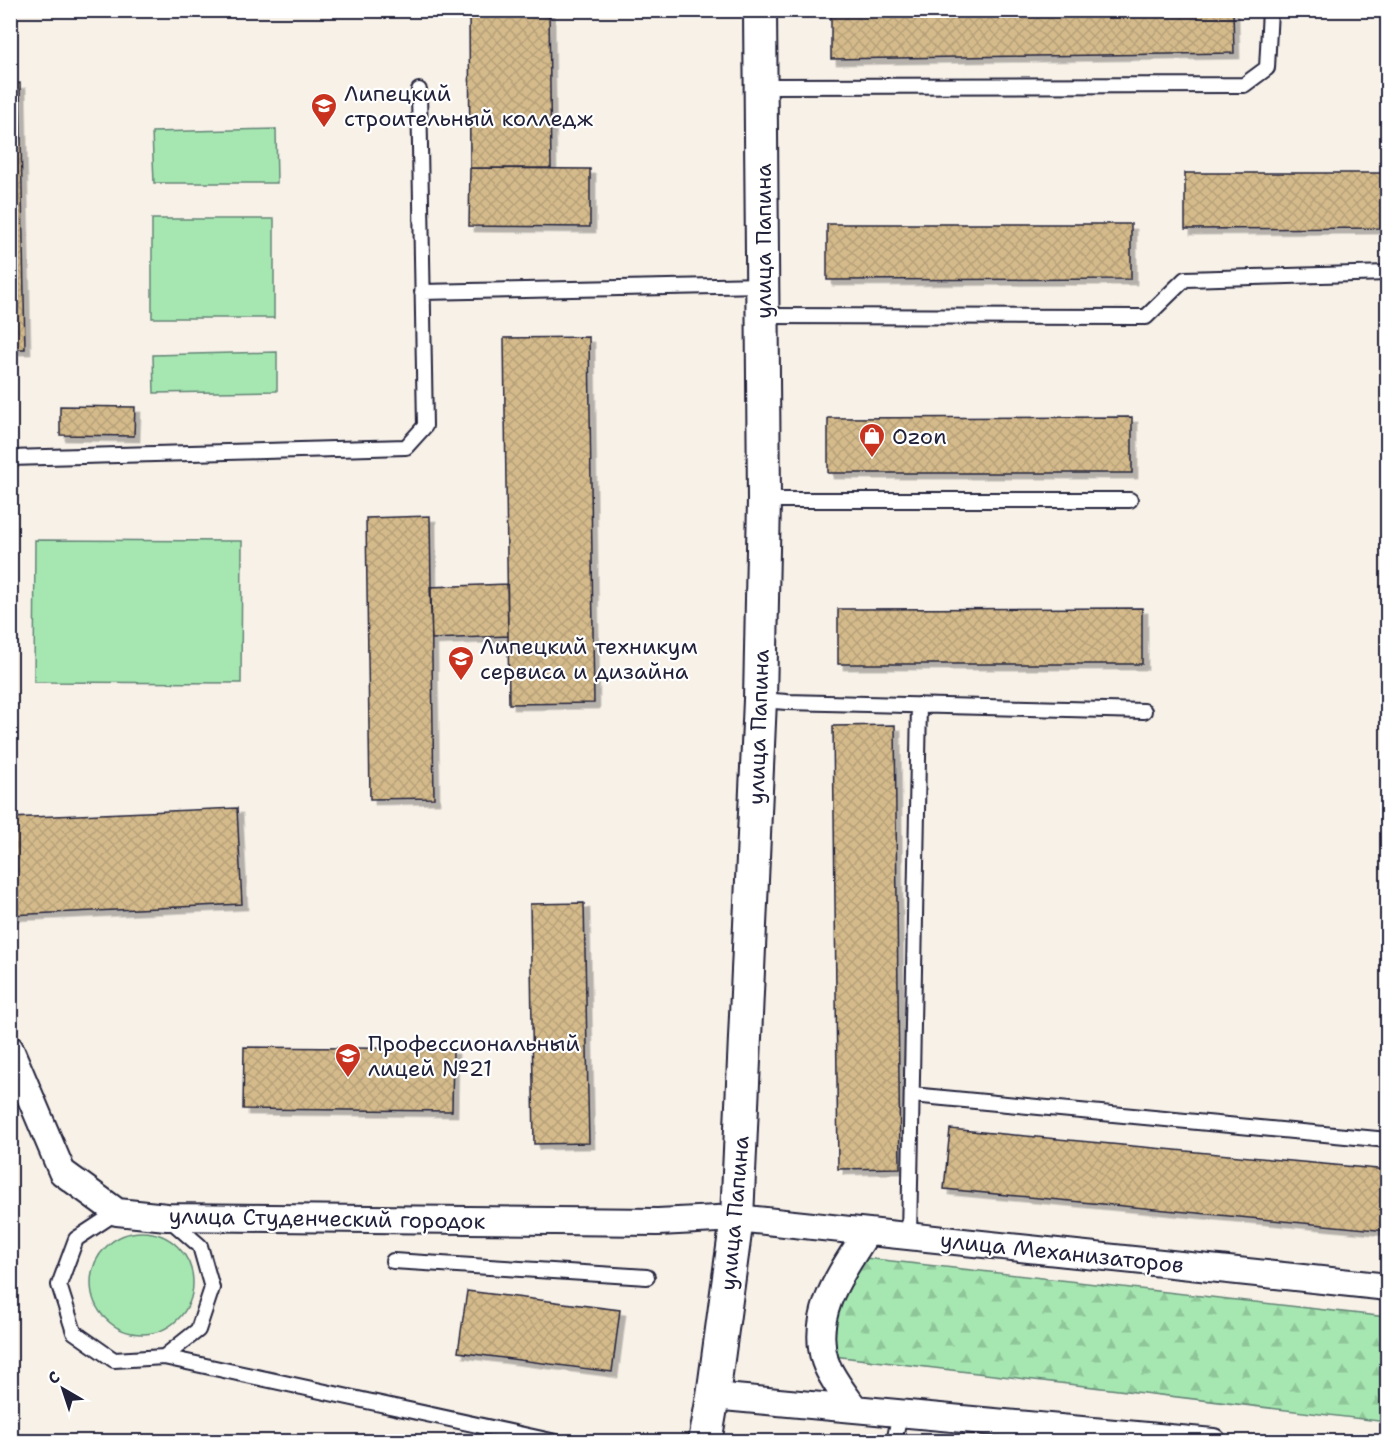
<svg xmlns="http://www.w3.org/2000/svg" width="1398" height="1452" font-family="'Shantell Sans',sans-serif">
  <defs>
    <pattern id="forest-firs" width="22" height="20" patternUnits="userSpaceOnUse" patternTransform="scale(1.5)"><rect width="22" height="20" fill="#a6e7b1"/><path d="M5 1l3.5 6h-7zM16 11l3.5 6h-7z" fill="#8fc699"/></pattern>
    <pattern id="building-cross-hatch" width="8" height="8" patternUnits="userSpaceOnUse" patternTransform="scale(1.5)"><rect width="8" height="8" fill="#d5bb8b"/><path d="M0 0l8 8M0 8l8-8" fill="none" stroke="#b7a079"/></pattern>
    <filter id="shadow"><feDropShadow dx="5.5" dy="5.5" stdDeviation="0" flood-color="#0004"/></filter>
  </defs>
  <rect width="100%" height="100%" fill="#f7f1e8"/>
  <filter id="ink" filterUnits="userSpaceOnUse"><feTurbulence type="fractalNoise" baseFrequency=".0167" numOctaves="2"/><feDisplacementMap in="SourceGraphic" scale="12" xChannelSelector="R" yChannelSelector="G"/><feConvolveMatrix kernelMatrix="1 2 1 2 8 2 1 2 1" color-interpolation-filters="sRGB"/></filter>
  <g filter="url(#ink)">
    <path fill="#a6e7b1" stroke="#648476" stroke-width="1.5" d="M 276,129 L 277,183 L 154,183 L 152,132 Z
      M 152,219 L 274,219 L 274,318 L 152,318 Z
      M 277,352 L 277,391 L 154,393 L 153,355 Z
      M 35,540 L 242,541 L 241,683 L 34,682 Z
      M91 1283a51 51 0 1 1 102 0a51 51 0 1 1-102 0Z"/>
    <path fill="url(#forest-firs)" stroke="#648476" stroke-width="1.5" d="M 838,1255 L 1387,1317 L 1387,1422 L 825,1355 Z"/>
    <path fill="url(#building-cross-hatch)" stroke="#22223b" stroke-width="1.5" filter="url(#shadow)" d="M 469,10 L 549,10 L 551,168 L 470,168 Z
      M 831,10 L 1233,10 L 1234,53 L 831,59 Z
      M 20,83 L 25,349 L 10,349 L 10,84 Z
      M 470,168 L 590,169 L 590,227 L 469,226 Z
      M 1185,173 L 1388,173 L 1388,228 L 1185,229 Z
      M 827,224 L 1131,224 L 1131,279 L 827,280 Z
      M 589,337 L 594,703 L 509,704 L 504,338 Z
      M 60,406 L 135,407 L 134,436 L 60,435 Z
      M 1132,417 L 1132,473 L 828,473 L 828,418 Z
      M 430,516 L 434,798 L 370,799 L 366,518 Z
      M 507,584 L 508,636 L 432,639 L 430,587 Z
      M 1142,608 L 1142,664 L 838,664 L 838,609 Z
      M 895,725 L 900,1168 L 838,1169 L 833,726 Z
      M 237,808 L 242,904 L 10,915 L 10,818 Z
      M 584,903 L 589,1143 L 534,1144 L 530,904 Z
      M 244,1047 L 453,1049 L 452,1111 L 243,1109 Z
      M 950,1129 L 1388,1170 L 1387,1231 L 944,1189 Z
      M 467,1291 L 620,1310 L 612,1372 L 458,1352 Z"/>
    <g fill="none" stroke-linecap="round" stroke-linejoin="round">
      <defs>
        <path id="service" d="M 761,86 L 1244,85 L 1267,68 L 1270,10
          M 422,292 L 763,285
          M 763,316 L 1146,317 L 1185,279 L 1388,273
          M 10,458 L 406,447 L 425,426 L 419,90
          M 764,500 L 1130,500
          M 760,700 L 787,702 L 1144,711
          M 912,1095 L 1388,1140
          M 117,1212 L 76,1239 L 59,1285 L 74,1332 L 114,1360 L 164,1357 L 198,1330 L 212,1288 L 200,1246 L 168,1218
          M 909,1236 L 919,705
          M 393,1261 L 647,1277
          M 164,1357 L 556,1442
          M 894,1442 L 900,1413"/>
        <path id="minor" d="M 10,1049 L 62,1172 L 117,1212 L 167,1217 L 658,1222 L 737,1218 L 1388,1287
          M 713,1396 L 1213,1442
          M 855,1409 C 845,1395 831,1378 825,1361 C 810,1312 843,1271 867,1232"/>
        <path id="tertiary" d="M 705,1442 L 713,1396 L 737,1218 L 760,700 L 764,500 L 760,10"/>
      </defs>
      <use href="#service" stroke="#22223b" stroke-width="18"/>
      <use href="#minor" stroke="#22223b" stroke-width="30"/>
      <use href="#tertiary" stroke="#22223b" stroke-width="36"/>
      <use href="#service" stroke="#fff" stroke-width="14"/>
      <use href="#minor" stroke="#fff" stroke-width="26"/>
      <use href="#tertiary" stroke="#fff" stroke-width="32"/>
    </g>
  </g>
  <defs>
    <symbol id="university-pin" viewBox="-11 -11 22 30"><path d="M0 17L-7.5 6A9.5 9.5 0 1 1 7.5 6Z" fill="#c8321e" stroke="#fff"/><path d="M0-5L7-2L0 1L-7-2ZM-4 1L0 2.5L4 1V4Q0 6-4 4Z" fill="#fff"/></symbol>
    <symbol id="shop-pin" viewBox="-11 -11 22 30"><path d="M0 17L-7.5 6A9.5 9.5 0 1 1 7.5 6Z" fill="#c8321e" stroke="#fff"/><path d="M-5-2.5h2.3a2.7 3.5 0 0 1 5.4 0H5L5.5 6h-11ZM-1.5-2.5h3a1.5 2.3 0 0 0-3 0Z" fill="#fff"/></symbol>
  </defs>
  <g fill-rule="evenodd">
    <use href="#university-pin" x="309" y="91" width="30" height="40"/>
    <use href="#shop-pin" x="857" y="421" width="30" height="40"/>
    <use href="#university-pin" x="446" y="644" width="30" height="40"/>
    <use href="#university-pin" x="333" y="1041" width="30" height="40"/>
  </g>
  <g text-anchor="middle" stroke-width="4.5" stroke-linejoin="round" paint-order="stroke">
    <g font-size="22" fill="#22223b" stroke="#fff" text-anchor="start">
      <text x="344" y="101">Липецкий<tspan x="344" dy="25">строительный колледж</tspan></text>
      <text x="892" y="444">Ozon</text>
      <text x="480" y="654">Липецкий техникум<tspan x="480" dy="25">сервиса и дизайна</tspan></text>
      <text x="368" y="1051">Профессиональный<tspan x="368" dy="25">лицей №21</tspan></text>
    </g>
    <g font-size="22" fill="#22223b" stroke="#fff">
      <text transform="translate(763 241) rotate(-90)" y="8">улица Папина</text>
      <text transform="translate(758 727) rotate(-88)" y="8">улица Папина</text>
      <text transform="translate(734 1213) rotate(-85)" y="8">улица Папина</text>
      <text transform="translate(327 1218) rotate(1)" y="8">улица Студенческий городок</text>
      <text transform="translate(1062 1252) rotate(6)" y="8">улица Механизаторов</text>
    </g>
  </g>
  <rect width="1398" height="1452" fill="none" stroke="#fff" stroke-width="36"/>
  <rect x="18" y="18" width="1362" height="1416" fill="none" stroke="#22223b" stroke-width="2" filter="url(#ink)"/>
  <g transform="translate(63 1389) rotate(321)" stroke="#ffffff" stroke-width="4.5" paint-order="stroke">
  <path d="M0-4.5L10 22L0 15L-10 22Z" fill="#22223b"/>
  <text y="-9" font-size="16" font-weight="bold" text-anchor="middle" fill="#22223b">С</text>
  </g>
</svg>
